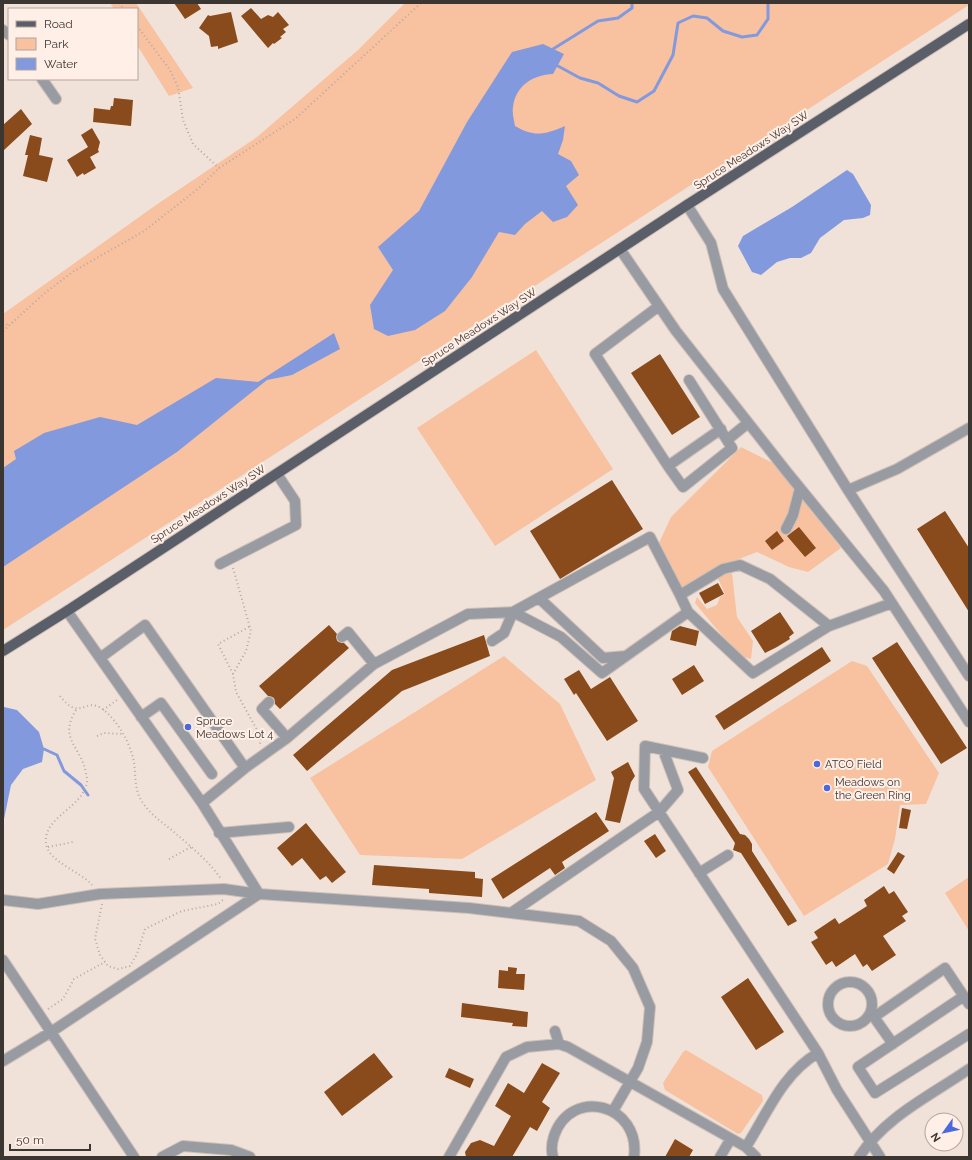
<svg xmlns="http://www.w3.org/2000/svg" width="972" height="1160" font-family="Raleway,sans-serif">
  <rect width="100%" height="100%" fill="#f1e2d9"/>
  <path fill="#f8c19f" d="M 110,3 L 136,3 L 193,88 L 169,96 L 137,45 L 137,9 L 114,9 Z
    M 405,3 L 969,3 L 969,5 L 3,630 L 3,314 L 156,205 L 257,137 L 358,50 Z
    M 536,350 L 613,469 L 495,546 L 417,428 Z
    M 741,447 L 777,465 L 841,548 L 808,572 L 789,567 L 757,552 L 721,566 L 681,590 L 666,571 L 659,543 L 671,517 Z
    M 732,573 L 737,617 L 753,641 L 751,659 L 739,656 L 695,603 L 697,597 L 707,609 L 717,605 L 720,597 L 725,594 L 717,576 Z
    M 504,656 L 560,704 L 596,780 L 462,859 L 360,855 L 310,778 Z
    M 852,661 L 867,666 L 939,773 L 926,804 L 900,805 L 895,839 L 888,864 L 804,916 L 708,767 L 712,751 Z
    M 969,877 L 969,931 L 945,893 Z
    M 686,1050 L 762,1095 L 763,1101 L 741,1133 L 738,1134 L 665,1090 L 663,1083 L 683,1052 Z"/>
  <path fill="#829add" d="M 543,44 L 564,54 L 553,74 C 533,75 516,85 513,107 C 512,113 514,120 515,126 C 534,137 544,135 565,126 L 563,140 L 558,154 L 571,161 L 579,175 L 566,186 L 578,205 L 567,217 L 553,222 L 542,211 L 525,224 L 515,235 L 499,232 L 472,277 L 445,311 L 415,330 L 388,336 L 374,329 L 370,305 L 393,270 L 378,247 L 419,211 L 467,122 L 512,52 Z
    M 847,170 L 853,174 L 871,205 L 870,215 L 863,218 L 844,220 L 820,238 L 811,253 L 801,258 L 790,258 L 777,262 L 761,275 L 752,272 L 738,246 L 743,236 L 792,207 Z
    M 334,333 L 340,349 L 292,375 L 267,380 L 177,452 L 3,567 L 3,468 L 16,459 L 14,451 L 44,433 L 100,417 L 137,425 L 216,378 L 258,382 Z
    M 4,707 L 17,710 L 39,732 L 44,749 L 42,762 L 23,769 L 11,785 L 3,824 L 3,709 Z"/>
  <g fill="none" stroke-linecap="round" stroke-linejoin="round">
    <path stroke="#829add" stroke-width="3" d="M 553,49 L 598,21 L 618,18 L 632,8 L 632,3
      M 558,66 L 580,78 L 598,83 L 619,96 L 637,102 L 654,91 L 673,55 L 678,23 L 693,16 L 707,18 L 723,31 L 742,37 L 757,35 L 768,19 L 768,3
      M 44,749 L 57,755 L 64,771 L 81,785 L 88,795"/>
  </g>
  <path fill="#894a1c" d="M 174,3 L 197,3 L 201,9 L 185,19 Z
    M 251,8 L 261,19 L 268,15 L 273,17 L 278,12 L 289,25 L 283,29 L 286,32 L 280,37 L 282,38 L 274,44 L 273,43 L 268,48 L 241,16 Z
    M 231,12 L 238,42 L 218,49 L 218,46 L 211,47 L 209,36 L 199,28 L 208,15 L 210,16 Z
    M 114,98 L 133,100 L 131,126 L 93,122 L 94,108 L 110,110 L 111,106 L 113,106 Z
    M 21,109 L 32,124 L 3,151 L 3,125 Z
    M 92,128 L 100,142 L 98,150 L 99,152 L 90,157 L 96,168 L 84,175 L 83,173 L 77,177 L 67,160 L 88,147 L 81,135 Z
    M 30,135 L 42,138 L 39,155 L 53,158 L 47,182 L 23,176 L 28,155 L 25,155 Z
    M 660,354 L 700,417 L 672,435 L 631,373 Z
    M 612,480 L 643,529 L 560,579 L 530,531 Z
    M 945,511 L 969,548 L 969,612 L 917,529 Z
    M 799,527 L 816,548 L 805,557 L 787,536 Z
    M 777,531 L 784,541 L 772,550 L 765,541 Z
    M 718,583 L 724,594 L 705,604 L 699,593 Z
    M 780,612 L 794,633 L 789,637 L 790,639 L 777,647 L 765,653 L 751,631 Z
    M 329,625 L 337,634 L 337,641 L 344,643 L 349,648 L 280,709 L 275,704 L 274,698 L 268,696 L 259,686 Z
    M 680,626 L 699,631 L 696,646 L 670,640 L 672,631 Z
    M 484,635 L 490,656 L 402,691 L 307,771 L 293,755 L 392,670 Z
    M 897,642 L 967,748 L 941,764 L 872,658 Z
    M 822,647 L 831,661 L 724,730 L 715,716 Z
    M 694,665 L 704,681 L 682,695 L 672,679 Z
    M 579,670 L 591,689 L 610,677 L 638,721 L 607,741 L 576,693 L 574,695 L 564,679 Z
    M 628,762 L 635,776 L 631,782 L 620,823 L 605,820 L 614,778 L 611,772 Z
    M 696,767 L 740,834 L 745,835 L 749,839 L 752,844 L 752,851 L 797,921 L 788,926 L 741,853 L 733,850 L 735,843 L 688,772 Z
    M 902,808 L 911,810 L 907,829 L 899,828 Z
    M 596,812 L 609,831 L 562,862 L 565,868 L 555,875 L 550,868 L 503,899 L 491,879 Z
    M 306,823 L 346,872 L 332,883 L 326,876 L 320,880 L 302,858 L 292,866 L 277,848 Z
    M 655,834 L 666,851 L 656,858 L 644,841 Z
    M 898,852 L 905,856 L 894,874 L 887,869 Z
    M 374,865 L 475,872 L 475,878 L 483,879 L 482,897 L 429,893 L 429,889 L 372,885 Z
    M 884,886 L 889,894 L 894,891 L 908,912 L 902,916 L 906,921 L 883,936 L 896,955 L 872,971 L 867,964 L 863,967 L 855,954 L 836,967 L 832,961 L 826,965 L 811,942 L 818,938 L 814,932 L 835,918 L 839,924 L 867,906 L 864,900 Z
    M 508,967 L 517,968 L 516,974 L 525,974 L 524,990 L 498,988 L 499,970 L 508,971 Z
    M 748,978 L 784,1032 L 756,1050 L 721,997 Z
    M 462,1003 L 528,1012 L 527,1027 L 512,1026 L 513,1023 L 461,1017 Z
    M 374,1053 L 393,1077 L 342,1116 L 324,1092 Z
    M 542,1063 L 560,1073 L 542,1102 L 550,1108 L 537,1131 L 530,1127 L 512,1157 L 466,1157 L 465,1152 L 471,1143 L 480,1140 L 494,1146 L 511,1116 L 495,1106 L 508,1083 L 524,1093 Z
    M 449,1068 L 474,1079 L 470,1088 L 445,1077 Z
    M 675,1139 L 693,1150 L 689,1157 L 665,1157 Z"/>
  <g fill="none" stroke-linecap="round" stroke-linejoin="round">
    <defs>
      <path id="minor" d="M 3,30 L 9,35
        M 42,79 L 56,99
        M 687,205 L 711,243 L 723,289 L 848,490 L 969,676
        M 620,249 L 676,331 L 787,472 L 884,591 L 969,722
        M 659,306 L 595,354 L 668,466 L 721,429
        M 727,440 L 748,423
        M 668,466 L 683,487 L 732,448 L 689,380
        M 848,490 L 897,469 L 969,428
        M 786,529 L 793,515 L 800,488
        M 220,564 L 296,525 L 295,501 L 277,474
        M 539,598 L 603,658 L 626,656
        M 67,611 L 202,803 L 259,894
        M 829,626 L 770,579 L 740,565 L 723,569 L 680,595 L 688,612 L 753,673 L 829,626 L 892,603
        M 342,637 L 348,632 L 374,664
        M 492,641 L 504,633 L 513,612 L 650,537 L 680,595
        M 100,658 L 145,625 L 245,768
        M 269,702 L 262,709 L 287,738
        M 141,717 L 161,703 L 212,774
        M 703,758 L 645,746 L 644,789 L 818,1053 L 837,1090 L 880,1157
        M 202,803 L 245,768 L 287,738 L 374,664 L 468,614 L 513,612 L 561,637 L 602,673 L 688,612
        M 219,833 L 289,827
        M 699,873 L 728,855
        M 3,900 L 38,904 L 100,894 L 224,889 L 259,894 L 469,908 L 579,921 L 611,941 L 633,968 L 650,1007 L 647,1042 L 638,1068 L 613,1111
        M 511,913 L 659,812 L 678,790 L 663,750
        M 3,960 L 134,1157
        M828 1004a22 22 0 1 1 44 0a22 22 0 1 1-44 0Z
        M 964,996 L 858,1067 L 875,1093 L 969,1034
        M 871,1012 L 874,1017 L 945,968 L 969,1004
        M 874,1017 L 893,1044
        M 555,1031 L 559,1044
        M 3,1061 L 51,1032 L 259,894
        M 746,1147 C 767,1114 782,1074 818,1053
        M 162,1157 L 183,1146 L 231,1150 L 250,1157
        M 449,1157 L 506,1057 L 527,1047 L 559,1044 L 568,1047 L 746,1147 L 756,1157
        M 553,1157 C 551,1150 552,1142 554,1136 C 571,1086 641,1104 634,1157
        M 720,1157 L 730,1140
        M 859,1157 C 886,1116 930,1096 969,1069"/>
      <path id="major" d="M 3,651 L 67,611 L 687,205 L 969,24"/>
    </defs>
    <use href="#minor" stroke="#cdc0b8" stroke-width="12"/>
    <use href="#major" stroke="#cdc0b8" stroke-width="12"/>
    <path stroke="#b5a9a2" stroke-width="2" stroke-dasharray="1 3" stroke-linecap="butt" d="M 119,3 L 124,9
      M 137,26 L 170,70 L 178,87 L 183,120 L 193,144 L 219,168
      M 3,322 L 9,326
      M 3,331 L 46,292 L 74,271 L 144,231 L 199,188 L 219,168 L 295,119 L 421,3
      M 233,568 L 251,631 L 246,651 L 233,674 L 236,692 L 261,737 L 260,744
      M 233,674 L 218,644 L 249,627
      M 60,696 C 81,723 85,695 104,710 C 119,723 130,743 134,762 C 136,776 134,791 143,803 C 151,815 163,823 174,832 C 190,846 209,861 221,879
      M 76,710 C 58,739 81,746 86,773 C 86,776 88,780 87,782 C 83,808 43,817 46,843 C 48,862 80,871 92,885
      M 103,710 L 117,700
      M 97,736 L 104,733 L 123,734
      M 48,847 L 73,842
      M 169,859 L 191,847
      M 102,904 L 95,939 L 100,955 L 108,966 L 118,969 L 130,966 L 137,954 L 145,929 L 182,911 L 218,904 L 224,899
      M 48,1009 L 63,999 L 74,979 L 105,962"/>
    <use href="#minor" stroke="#989ba1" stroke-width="10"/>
    <use href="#major" stroke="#5a5e68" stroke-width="10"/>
  </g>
  <g fill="#4a69dd" stroke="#ffefe6" stroke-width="1.5">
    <circle cx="188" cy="727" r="4"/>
    <circle cx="817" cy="764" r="4"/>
    <circle cx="827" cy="788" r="4"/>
  </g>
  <g text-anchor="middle" stroke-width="4" stroke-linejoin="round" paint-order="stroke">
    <g font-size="11" fill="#3c3633" stroke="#ffefe6">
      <text transform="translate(751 150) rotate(-33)" y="4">Spruce Meadows Way SW</text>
      <text transform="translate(479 327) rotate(-33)" y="4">Spruce Meadows Way SW</text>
      <text transform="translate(208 504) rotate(-33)" y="4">Spruce Meadows Way SW</text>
    </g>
    <g font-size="11" fill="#3c3633" stroke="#ffefe6" text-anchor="start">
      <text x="196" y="725">Spruce<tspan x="196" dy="13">Meadows Lot 4</tspan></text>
      <text x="825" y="768">ATCO Field</text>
      <text x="835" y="786">Meadows on<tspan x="835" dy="13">the Green Ring</tspan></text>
    </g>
  </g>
  <rect width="972" height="1160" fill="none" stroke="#3c3633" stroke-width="8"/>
  <rect x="8" y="8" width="130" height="72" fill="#ffefe6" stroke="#b1a59e"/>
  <rect x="16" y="21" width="20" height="6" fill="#5a5e68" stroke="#b1a59e"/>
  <text x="44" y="28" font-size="12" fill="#3c3633">Road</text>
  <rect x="16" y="38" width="20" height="12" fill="#f8c19f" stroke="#b1a59e"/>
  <text x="44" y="48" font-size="12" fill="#3c3633">Park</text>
  <rect x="16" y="58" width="20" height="12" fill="#829add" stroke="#b1a59e"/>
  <text x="44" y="68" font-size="12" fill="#3c3633">Water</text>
  <g transform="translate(944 1132) rotate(237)"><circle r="19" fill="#ffefe6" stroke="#b1a59e"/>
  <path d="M0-3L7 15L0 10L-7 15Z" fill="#4a69dd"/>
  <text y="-6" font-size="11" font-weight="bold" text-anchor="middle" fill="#3c3633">N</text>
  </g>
  <path d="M10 1144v6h80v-6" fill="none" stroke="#3c3633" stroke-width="2"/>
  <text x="16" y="1144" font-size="12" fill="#3c3633" stroke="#ffefe6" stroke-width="3" paint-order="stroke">50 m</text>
</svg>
